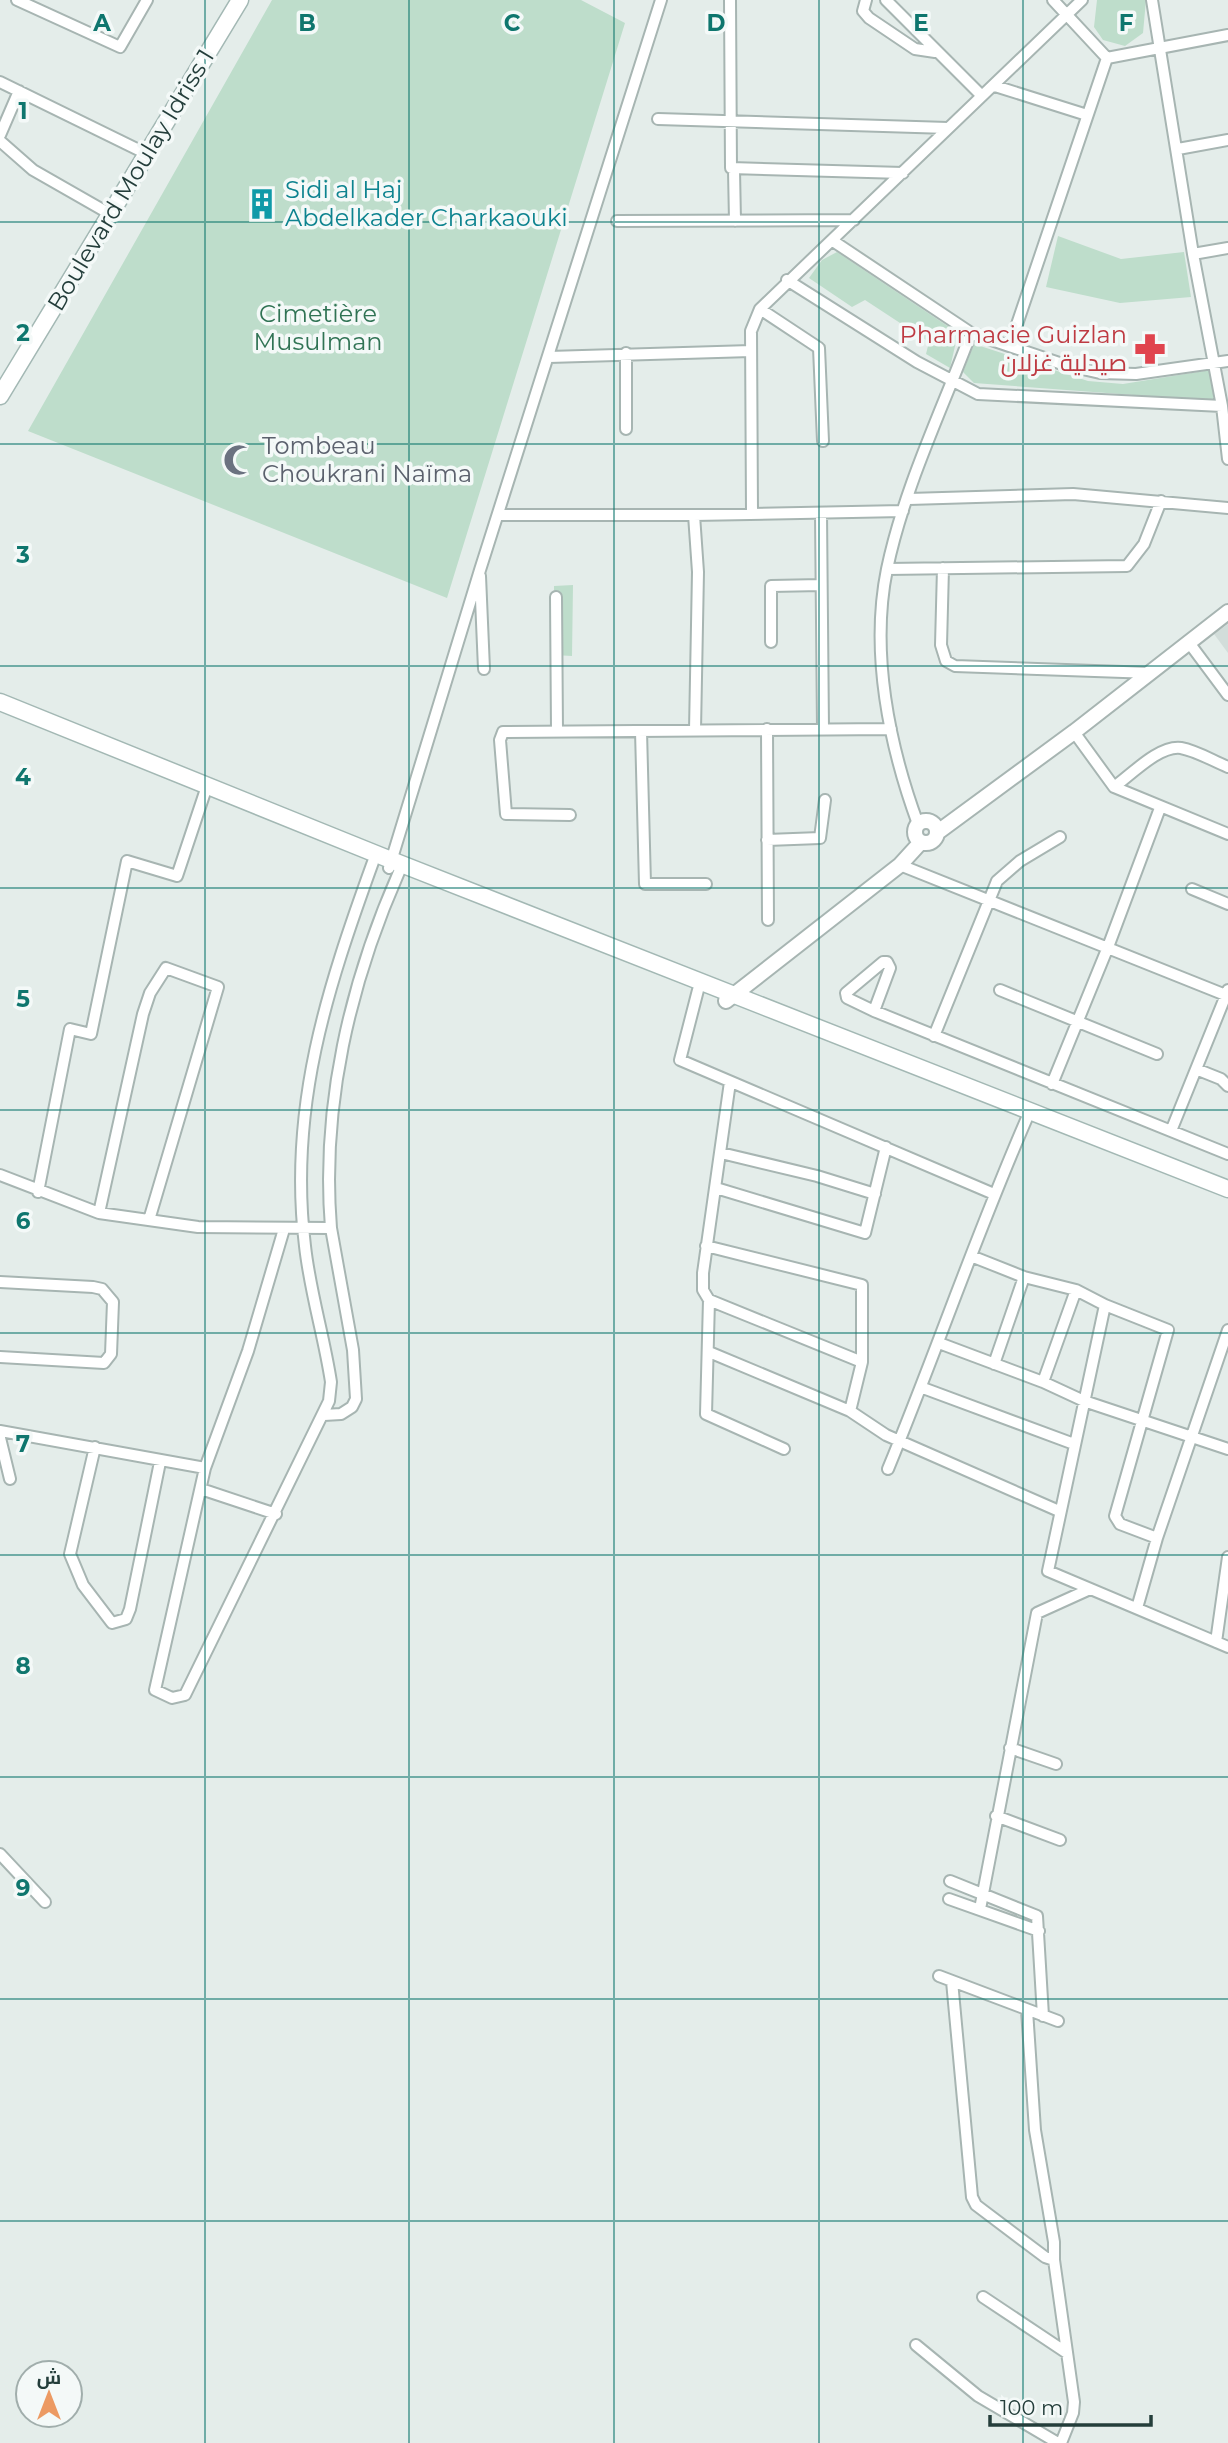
<svg xmlns="http://www.w3.org/2000/svg" width="1228" height="2443" font-family="Montserrat,Cairo,sans-serif">
  <rect width="100%" height="100%" fill="#e4edea"/>
  <path fill="#d2ddda" d="M 1228,624 L 1228,653 L 1214,634 Z"/>
  <path fill="#beddcb" d="M 272,0 L 581,0 L 625,23 L 447,598 L 28,431 Z
    M 1097,0 L 1146,0 L 1143,33 L 1125,46 L 1103,40 L 1094,27 Z
    M 1058,236 L 1121,259 L 1184,252 L 1191,297 L 1120,303 L 1046,287 Z
    M 837,252 L 958,333 L 950,368 L 926,354 L 929,342 L 865,300 L 852,307 L 809,278 L 822,260 Z
    M 974,344 L 1088,381 L 1123,384 L 1210,370 L 1214,401 L 974,383 L 963,372 Z
    M 573,585 L 572,656 L 554,655 L 554,586 Z"/>
  <g fill="none" stroke-linecap="round" stroke-linejoin="round">
    <defs>
      <path id="minor" d="M 17,0 L 120,47 L 147,0
        M 730,0 L 731,168 L 903,173
        M 866,0 L 863,11 L 869,18 L 915,49 L 935,52
        M 886,0 L 981,95
        M 1152,0 L 1193,254 L 1222,406 L 1228,459
        M 1107,58 L 1228,35
        M 0,82 L 147,154
        M 995,86 L 1087,115
        M 658,119 L 948,128
        M 0,135 L 19,91
        M 0,141 L 33,170 L 110,214
        M 1178,149 L 1228,140
        M 734,170 L 735,221
        M 617,221 L 854,220
        M 833,241 L 971,333 L 1065,365 L 1100,373 L 1136,374 L 1228,361
        M 1193,254 L 1228,248
        M 787,280 L 917,362 L 978,394 L 1222,406
        M 760,309 L 819,348 L 823,441
        M 1010,345 L 1107,58 L 1053,0
        M 626,353 L 626,429
        M 549,357 L 751,351
        M 909,499 L 1073,494 L 1228,508
        M 752,512 L 751,331 L 760,309 L 1082,0
        M 821,513 L 823,729
        M 498,515 L 694,515 L 903,511
        M 694,515 L 698,572 L 695,730
        M 943,568 L 941,645 L 946,661 L 955,666 L 1152,673
        M 887,569 L 1127,566 L 1144,544 L 1161,501
        M 480,576 L 484,669
        M 556,597 L 557,731
        M 771,642 L 771,586 L 821,585
        M 1190,644 L 1228,695
        M 767,729 L 768,920
        M 641,731 L 645,884 L 706,884
        M 1074,732 L 1114,787 L 1228,834
        M 1114,787 C 1131,775 1159,745 1181,748 C 1197,751 1213,761 1228,767
        M 570,815 L 506,814 L 500,740 L 503,732 L 891,729
        M 918,824 C 889,745 870,652 887,569 C 904,488 942,410 971,333
        M 767,840 L 820,838 L 825,800
        M 900,865 L 1228,996
        M 389,868 L 480,570 L 661,0
        M 1192,889 L 1228,904
        M 698,990 L 680,1060 L 994,1194
        M 1000,990 L 1157,1054
        M 874,1011 L 890,968 L 887,962 L 883,962 L 846,993 L 847,998 L 874,1011 L 1228,1154
        M 934,1036 L 997,881 L 1020,861 L 1060,837
        M 1196,1069 L 1221,1079 L 1228,1086
        M 730,1082 L 703,1273 L 703,1290 L 709,1300 L 706,1414 L 784,1449
        M 1052,1084 L 1108,947 L 1160,808
        M 1171,1131 L 1228,990
        M 721,1153 L 817,1176 L 875,1194
        M 0,1175 L 99,1213
        M 716,1188 L 865,1233 L 886,1147
        M 38,1192 L 70,1029 L 91,1034 L 127,861 L 177,876 L 207,786
        M 149,1220 L 218,987 L 166,968 L 150,993 L 143,1014 L 99,1213 L 198,1227 L 331,1228 C 321,1106 350,983 399,872
        M 706,1246 L 862,1285 L 862,1362 L 850,1411
        M 971,1256 L 1024,1277 L 1076,1290 L 1105,1305 L 1048,1571 L 1228,1647
        M 0,1282 L 93,1287 L 102,1289 L 113,1302 L 111,1354 L 104,1363 L 0,1357
        M 709,1300 L 862,1362
        M 1105,1305 L 1168,1330 L 1115,1516 L 1120,1524 L 1157,1538
        M 939,1343 L 1043,1382 L 1084,1401 L 1228,1449
        M 709,1352 L 850,1411 L 886,1435 L 1059,1511
        M 994,1364 L 1024,1277
        M 1043,1382 L 1076,1290
        M 923,1388 L 1074,1444
        M 324,1415 L 341,1414 L 352,1407 L 356,1399 L 353,1350 L 331,1228
        M 0,1431 L 205,1468 L 155,1690 L 172,1698 L 185,1695 L 329,1401 L 331,1382 C 324,1336 310,1292 305,1246 C 288,1108 327,989 373,862
        M 0,1438 L 10,1479
        M 95,1447 L 70,1554 L 83,1585 L 112,1623 L 126,1619 L 130,1609 L 160,1462
        M 205,1468 L 248,1351 L 284,1229
        M 888,1469 C 937,1350 978,1229 1030,1111
        M 201,1489 L 276,1514
        M 1137,1608 L 1157,1538 L 1228,1330
        M 1216,1642 L 1228,1557
        M 1010,1748 L 1056,1764
        M 996,1816 L 1060,1840
        M 0,1854 L 45,1902
        M 950,1881 L 1037,1916 L 1043,2016
        M 949,1899 L 1039,1931
        M 980,1909 L 1037,1613 L 1090,1589
        M 939,1976 L 1058,2021
        M 952,1981 L 972,2197 L 976,2205 L 1045,2257 L 1054,2260 L 1074,2402 L 1073,2413 L 1061,2443
        M 1027,2010 L 1035,2130 L 1054,2242 L 1054,2260
        M 983,2297 L 1067,2353
        M 916,2345 L 978,2396 L 1058,2443"/>
      <path id="tertiary" d="M915 832a11 11 0 1 1 22 0a11 11 0 1 1-22 0Z
        M 938,832 L 1074,732 L 1228,612
        M 726,1001 L 900,865 L 921,842"/>
      <path id="secondary" d="M 0,396 L 240,0
        M 0,702 L 391,860 L 1228,1189"/>
    </defs>
    <use href="#minor" stroke="#a7b5b2" stroke-width="14"/>
    <use href="#tertiary" stroke="#a7b5b2" stroke-width="18"/>
    <use href="#secondary" stroke="#a3b8b4" stroke-width="19"/>
    <use href="#minor" stroke="#fff" stroke-width="10"/>
    <use href="#tertiary" stroke="#fff" stroke-width="14"/>
    <use href="#secondary" stroke="#fff" stroke-width="16"/>
  </g>
  <path fill="none" stroke="#0f766e" stroke-width="2" stroke-opacity="0.55" d="M 205,0 L 205,2443M 409,0 L 409,2443M 614,0 L 614,2443M 819,0 L 819,2443M 1023,0 L 1023,2443M 0,222 L 1228,222M 0,444 L 1228,444M 0,666 L 1228,666M 0,888 L 1228,888M 0,1110 L 1228,1110M 0,1333 L 1228,1333M 0,1555 L 1228,1555M 0,1777 L 1228,1777M 0,1999 L 1228,1999M 0,2221 L 1228,2221"/>
  <defs>
    <symbol id="building-bare" viewBox="-9 -9 18 18"><path d="M-4-6H4V6H1V3H-1V6H-4ZM-2.5-4.3h1.7v1.8h-1.7ZM.8-4.3h1.7v1.8H.8ZM-2.5-1h1.7V.8h-1.7ZM.8-1h1.7V.8H.8Z" fill="#0f9aa8" stroke="#f4f9f8" stroke-width="2.5" paint-order="stroke"/></symbol>
    <symbol id="pharmacy-bare" viewBox="-9 -9 18 18"><path d="M-2-6h4v4h4v4h-4v4h-4v-4h-4v-4h4Z" fill="#e0444e" stroke="#f4f9f8" stroke-width="2.5" paint-order="stroke"/></symbol>
    <symbol id="mosque-bare" viewBox="-9 -9 18 18"><path d="M3.5-4.9A6 6 0 1 0 3.5 4.9A5 5 0 1 1 3.5-4.9Z" fill="#6b7280" stroke="#f4f9f8" stroke-width="2.5" paint-order="stroke"/></symbol>
  </defs>
  <g fill-rule="evenodd">
    <use href="#building-bare" x="240" y="182" width="44" height="44"/>
    <use href="#pharmacy-bare" x="1128" y="327" width="44" height="44"/>
    <use href="#mosque-bare" x="217" y="438" width="44" height="44"/>
  </g>
  <g text-anchor="middle" stroke-width="7" stroke-linejoin="round" paint-order="stroke">
    <g font-size="24" fill="#243e3b" stroke="#f4f9f8">
      <text transform="translate(131 180) rotate(-59)" y="8">Boulevard Moulay Idriss 1</text>
    </g>
    <g font-size="24" fill="#0d838f" stroke="#f4f9f8" text-anchor="start">
      <text x="285" y="198">Sidi al Haj<tspan x="285" dy="28">Abdelkader Charkaouki</tspan></text>
    </g>
    <g font-size="24" fill="#307354" stroke="#f4f9f8">
      <text x="318" y="322">Cimetière<tspan x="318" dy="28">Musulman</tspan></text>
    </g>
    <g font-size="24" fill="#be3a42" stroke="#f4f9f8" text-anchor="end">
      <text x="1127" y="343">Pharmacie Guizlan<tspan x="1127" dy="28">صيدلية غزلان</tspan></text>
    </g>
    <g font-size="24" fill="#5b616d" stroke="#f4f9f8" text-anchor="start">
      <text x="262" y="454">Tombeau<tspan x="262" dy="28">Choukrani Naïma</tspan></text>
    </g>
  </g>
  <g font-size="23" text-anchor="middle" font-weight="bold" fill="#0f766e" stroke="#f4f9f8" stroke-width="7" stroke-linejoin="round" paint-order="stroke">
    <text x="102" y="31">A</text>
    <text x="307" y="31">B</text>
    <text x="512" y="31">C</text>
    <text x="716" y="31">D</text>
    <text x="921" y="31">E</text>
    <text x="1126" y="31">F</text>
    <text x="23" y="119">1</text>
    <text x="23" y="341">2</text>
    <text x="23" y="563">3</text>
    <text x="23" y="785">4</text>
    <text x="23" y="1007">5</text>
    <text x="23" y="1229">6</text>
    <text x="23" y="1452">7</text>
    <text x="23" y="1674">8</text>
    <text x="23" y="1896">9</text>
  </g>
  <g transform="translate(49 2394)"><circle r="33" fill="#f4f9f8" stroke="#a1aeac" stroke-width="2"/>
  <path d="M0-5L12 26L0 18L-12 26Z" fill="#ec9a63"/>
  <text y="-10" font-size="19" font-weight="bold" text-anchor="middle" fill="#243e3b">ش</text>
  </g>
  <path d="M990 2415v10h161v-10" fill="none" stroke="#243e3b" stroke-width="3.5"/>
  <text x="1000" y="2415" font-size="21" fill="#243e3b" stroke="#f4f9f8" stroke-width="5" paint-order="stroke">100 m</text>
</svg>
